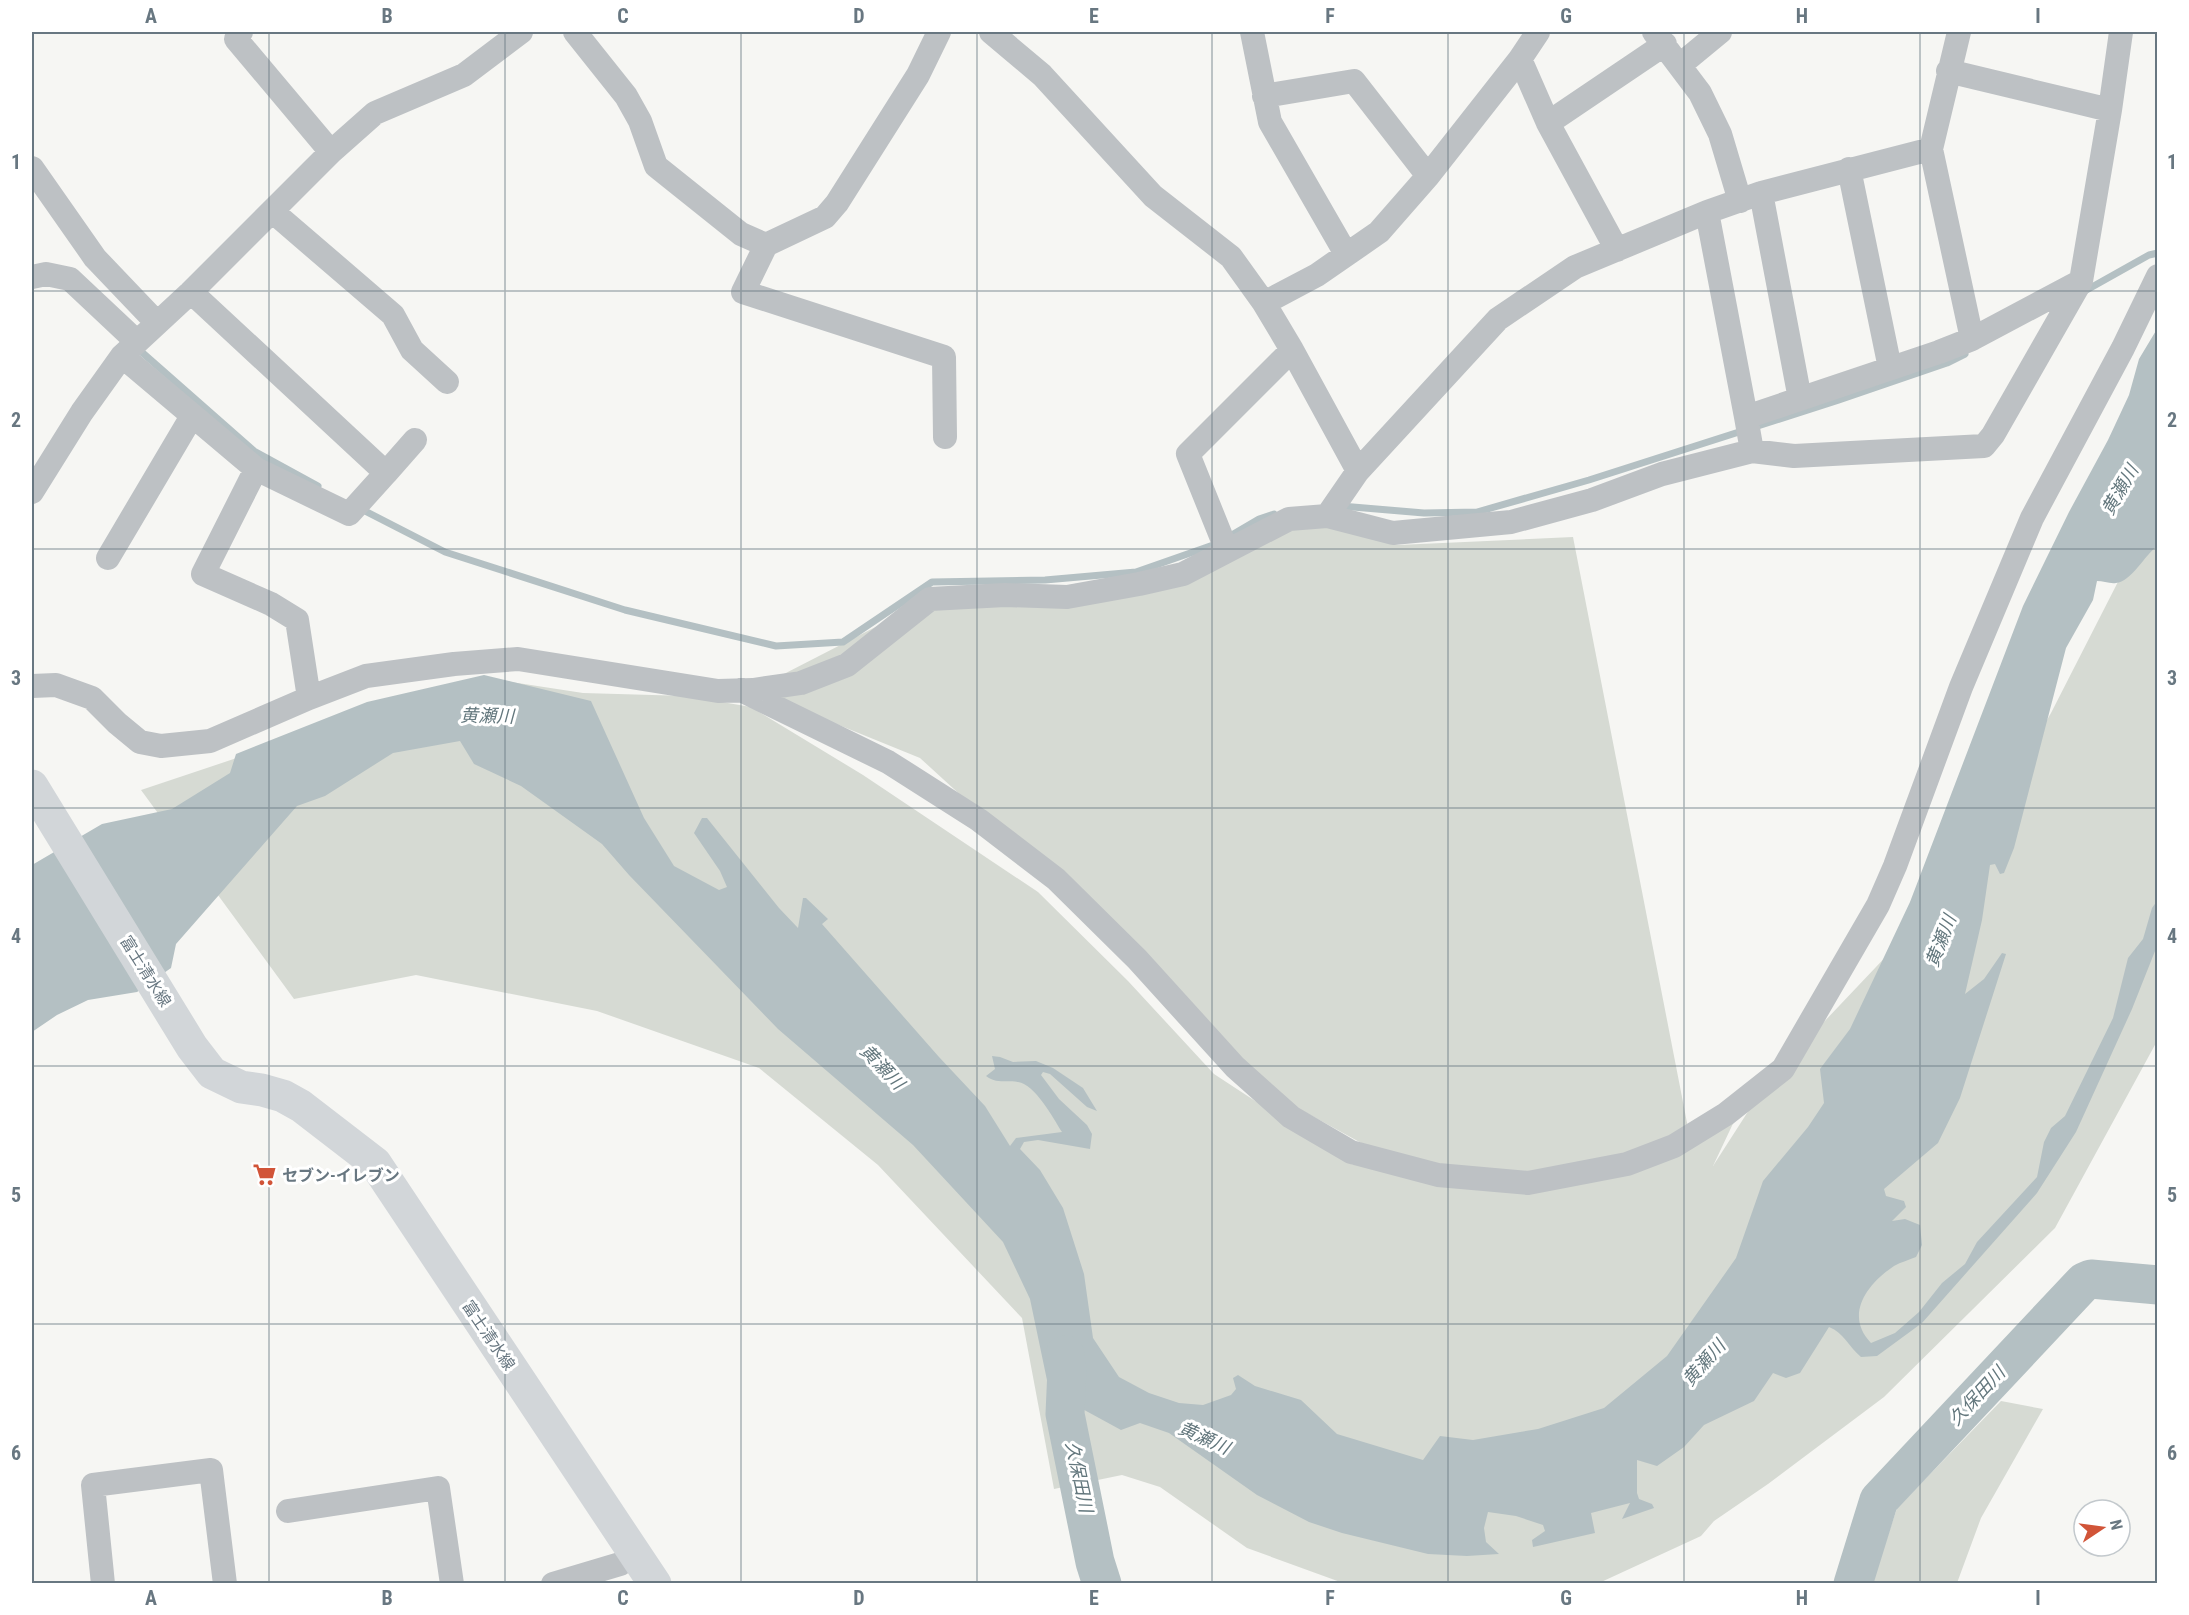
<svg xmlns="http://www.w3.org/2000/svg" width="2189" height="1615" font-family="'Roboto Condensed','Noto Sans JP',sans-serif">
  <rect width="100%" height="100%" fill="#f6f6f3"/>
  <path fill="#d6dad3" d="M 1301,518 L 1398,545 L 1573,537 L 1689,1133 L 1738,1113 L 1713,1166 L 1767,1082 L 1948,891 L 2051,713 L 2147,525 L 2157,518 L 2158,1038 L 2156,1043 L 2055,1228 L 1884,1397 L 1768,1484 L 1714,1521 L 1701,1536 L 1599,1583 L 1343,1583 L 1247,1548 L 1160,1487 L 1122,1475 L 1054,1489 L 1022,1318 L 878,1165 L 759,1068 L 597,1011 L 416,975 L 294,999 L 141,790 L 479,677 L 583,693 L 687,696 L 751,707 L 863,775 L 1038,892 L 1128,981 L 1214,1074 L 1351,1164 L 1423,1177 L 1254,1084 L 1094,917 L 920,758 L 753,690 L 930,599 L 1142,595 Z
    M 2001,1401 L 2043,1409 L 1981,1518 L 1957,1583 L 1872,1583 L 1897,1508 Z"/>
  <path fill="#b4c0c3" d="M 2157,329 L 2157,546 C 2145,555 2131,582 2116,583 C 2110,584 2103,581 2097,581 L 2093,600 L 2066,648 L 2014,848 L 2004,873 L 2000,874 L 1995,864 L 1990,865 L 1982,920 L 1965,994 L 1984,979 L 2002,953 L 2006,954 L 1960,1098 L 1938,1143 L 1884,1189 L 1886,1196 L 1904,1201 L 1906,1207 L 1892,1221 L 1905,1219 L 1920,1225 L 1922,1245 L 1916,1257 C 1909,1260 1901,1262 1894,1266 C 1867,1284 1844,1315 1871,1343 L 1895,1333 L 1919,1312 L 1942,1283 L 1965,1264 L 1977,1242 L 2037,1177 L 2044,1142 L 2051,1128 L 2065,1116 L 2113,1018 L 2128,958 L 2143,939 L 2152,908 L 2157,901 L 2157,946 L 2132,1009 L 2076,1132 L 2037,1193 L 1922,1323 L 1877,1356 L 1861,1357 C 1849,1347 1844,1333 1829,1327 L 1800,1373 L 1786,1378 L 1773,1373 L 1754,1401 L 1704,1425 L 1684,1447 L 1657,1466 L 1637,1460 L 1637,1493 L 1639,1499 L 1652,1504 L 1654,1508 L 1622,1519 L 1630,1503 L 1591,1513 L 1595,1533 L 1533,1547 L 1532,1540 L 1545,1531 L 1543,1525 L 1516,1516 L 1488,1512 L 1484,1528 L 1486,1542 L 1499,1554 L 1467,1556 L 1428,1554 L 1342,1533 L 1309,1522 L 1257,1495 L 1169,1433 L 1140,1423 L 1121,1430 L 1077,1406 L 1074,1408 L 1052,1404 L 1030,1299 L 1003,1242 L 913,1145 L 778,1029 L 629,875 L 602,844 L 521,786 L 474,764 L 460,741 L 393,753 L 325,796 L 297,806 L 176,944 L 171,968 L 137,992 L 88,1000 L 57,1015 L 32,1032 L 32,865 L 102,824 L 172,809 L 230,773 L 236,754 L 367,702 L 484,675 L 591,701 L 644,818 L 674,866 L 719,890 L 727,887 L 720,871 L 694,833 L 702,818 L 707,818 L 779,908 L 798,928 L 803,898 L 806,898 L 828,919 L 822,924 L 939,1057 L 985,1106 L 1010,1146 L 1016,1138 L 1062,1132 C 1053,1118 1035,1084 1018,1082 C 1006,1080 996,1084 986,1076 L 995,1069 L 992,1056 L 1000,1057 L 1013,1062 L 1036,1061 L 1053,1068 L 1083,1088 L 1097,1111 L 1087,1107 L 1050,1074 L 1043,1072 L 1041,1075 L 1059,1099 L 1087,1125 L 1092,1134 L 1090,1149 L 1038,1140 L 1024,1142 L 1020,1149 L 1040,1170 L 1063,1208 L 1084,1274 L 1093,1338 L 1119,1377 L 1149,1393 L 1179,1403 L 1203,1405 L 1231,1395 L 1236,1389 L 1233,1378 L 1238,1375 L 1255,1386 L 1301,1400 L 1337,1434 L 1423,1460 L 1440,1436 L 1473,1440 L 1538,1429 L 1604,1408 L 1667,1356 L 1736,1258 L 1763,1181 L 1808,1127 L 1824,1103 L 1820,1069 L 1850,1029 L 1910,902 L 2023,606 L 2069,512 L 2108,440 L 2129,395 L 2139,359 Z"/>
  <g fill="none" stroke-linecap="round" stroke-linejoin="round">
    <path stroke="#b4c0c3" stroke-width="7" d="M 2083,292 L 2149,255 L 2158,253
      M 137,348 L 254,451 L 318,486
      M 1341,506 L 1424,513 L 1477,512 L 1589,480 L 1839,400 L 1947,363 L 1965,354
      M 359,508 L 445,552 L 625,610 L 776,646 L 843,642 L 932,582 L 1045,580 L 1136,572 L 1216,544
      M 1225,539 L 1259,519 L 1274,514"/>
    <path stroke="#b4c0c3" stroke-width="39" d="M 1065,1355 L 1067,1369 L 1065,1414 L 1095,1562 L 1102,1584
      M 1853,1584 L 1879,1500 L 2084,1282 L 2091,1279 L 2158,1285"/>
    <path stroke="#bdc1c4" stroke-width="24" d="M 241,32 L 236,39 L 331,152
      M 575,32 L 626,96 L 640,121 L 656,166 L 741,234 L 766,245 L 825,217 L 837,203 L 918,75 L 939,32
      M 991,32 L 1042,75 L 1153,196 L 1231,257 L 1264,303 L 1292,350 L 1358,471
      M 1252,32 L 1270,122 L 1346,254
      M 1654,32 L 1700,93 L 1720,134 L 1740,201
      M 1520,59 L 1538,32
      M 1680,65 L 1720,32
      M 1948,71 L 2110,110
      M 1264,96 L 1354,81 L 1428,176
      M 1548,123 L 1665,44
      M 1931,149 L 1972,339
      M 32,168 L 95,258 L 157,323
      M 1849,169 L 1890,368
      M 1761,193 L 1800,399
      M 272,211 L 393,315 L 412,350 L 447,382
      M 1707,212 L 1746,417 L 1939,352 L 1972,339 L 2081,281 L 2110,110 L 2121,32
      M 766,245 L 743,292 L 944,357 L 945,437
      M 32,277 L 46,274 L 70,279 L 136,341
      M 191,292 L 386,473 L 415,440
      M 1264,303 L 1317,275 L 1379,232 L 1428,176 L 1520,59 L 1548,123 L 1617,250
      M 122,356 L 256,469 L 349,514 L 386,473
      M 1752,451 L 1794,456 L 1984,446 L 1993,435 L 2081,281
      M 256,469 L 203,574 L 271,604 L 297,620 L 309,698
      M 32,492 L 82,412 L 122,356 L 191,292 L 331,152 L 375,113 L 464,75 L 521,32
      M 1327,516 L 1393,533 L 1511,522 L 1592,500 L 1662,474 L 1752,451 L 1746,417
      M 1227,551 L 1188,454 L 1292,350
      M 108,558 L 192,416
      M 32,686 L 56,685 L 92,698 L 117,723 L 140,742 L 161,746 L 210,741 L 309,698 L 366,676 L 454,664 L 518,659 L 718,691 L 753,690 L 801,683 L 847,665 L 930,599 L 1005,595 L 1067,597 L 1139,584 L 1183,574 L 1289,519 L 1327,516 L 1358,471 L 1498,319 L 1575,267 L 1707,212 L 1761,193 L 1931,149 L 1959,32
      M 741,690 L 888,762 L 979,820 L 1056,879 L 1137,959 L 1235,1067 L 1291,1117 L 1351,1152 L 1438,1175 L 1528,1183 L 1627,1164 L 1674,1146 L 1726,1114 L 1783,1069 L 1878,905 L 1895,866 L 1961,687 L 2032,518 L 2123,348 L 2158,276
      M 288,1511 L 438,1488 L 452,1584
      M 103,1584 L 93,1485 L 211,1470 L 225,1584
      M 553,1584 L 620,1564"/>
    <path stroke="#d2d6d9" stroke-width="33" d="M 32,786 L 192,1047 L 212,1073 L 241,1087 L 262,1090 L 283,1096 L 301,1106 L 375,1163 L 655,1584"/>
  </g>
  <path fill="none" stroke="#687781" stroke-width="1.5" stroke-opacity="0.55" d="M 269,32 L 269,1584M 505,32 L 505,1584M 741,32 L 741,1584M 977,32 L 977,1584M 1212,32 L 1212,1584M 1448,32 L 1448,1584M 1684,32 L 1684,1584M 1920,32 L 1920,1584M 32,291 L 2158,291M 32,549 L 2158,549M 32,808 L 2158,808M 32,1066 L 2158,1066M 32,1324 L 2158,1324"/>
  <defs>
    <symbol id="supermarket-bare" viewBox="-9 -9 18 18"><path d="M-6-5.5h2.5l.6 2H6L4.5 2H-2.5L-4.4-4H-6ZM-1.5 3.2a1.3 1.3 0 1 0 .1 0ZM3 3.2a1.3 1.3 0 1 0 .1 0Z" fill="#d15438" stroke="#fff" stroke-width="2.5" paint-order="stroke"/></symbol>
  </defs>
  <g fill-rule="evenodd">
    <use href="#supermarket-bare" x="248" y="1158" width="33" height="33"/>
  </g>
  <g text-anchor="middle" stroke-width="6" stroke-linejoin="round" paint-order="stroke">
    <g font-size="16" fill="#687781" stroke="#fff">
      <text transform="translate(146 971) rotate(58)" y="6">富士清水線</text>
      <text transform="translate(489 1335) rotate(56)" y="6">富士清水線</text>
    </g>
    <g font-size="16" font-weight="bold" fill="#687781" stroke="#fff" text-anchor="start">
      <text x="282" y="1181">セブン-イレブン</text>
    </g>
    <g font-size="18" font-style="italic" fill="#63777d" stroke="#fff">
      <text transform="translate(2120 490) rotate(-60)" y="6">黄瀬川</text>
      <text transform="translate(487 716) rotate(1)" y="6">黄瀬川</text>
      <text transform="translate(1941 941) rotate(-69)" y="6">黄瀬川</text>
      <text transform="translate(882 1067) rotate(46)" y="6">黄瀬川</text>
      <text transform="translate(1704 1363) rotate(-49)" y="6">黄瀬川</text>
      <text transform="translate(1977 1396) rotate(-47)" y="6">久保田川</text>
      <text transform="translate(1204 1438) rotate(24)" y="6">黄瀬川</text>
      <text transform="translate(1079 1477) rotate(78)" y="6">久保田川</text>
    </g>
  </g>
  <rect width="2189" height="1615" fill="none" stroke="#ffffff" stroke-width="66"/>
  <g transform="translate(2102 1528) rotate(77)"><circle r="28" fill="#ffffff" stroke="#c3c9cd" stroke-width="1.5"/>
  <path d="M0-4.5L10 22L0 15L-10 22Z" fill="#d15438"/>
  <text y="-9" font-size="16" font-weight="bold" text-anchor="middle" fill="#687781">N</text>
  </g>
  <rect x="33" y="33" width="2123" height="1549" fill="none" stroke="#687781" stroke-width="2"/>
  <g font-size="20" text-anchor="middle" font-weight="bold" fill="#687781">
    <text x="151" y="23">A</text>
    <text x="387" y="23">B</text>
    <text x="623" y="23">C</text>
    <text x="859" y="23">D</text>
    <text x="1094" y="23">E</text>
    <text x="1330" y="23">F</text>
    <text x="1566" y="23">G</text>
    <text x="1802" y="23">H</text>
    <text x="2038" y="23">I</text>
    <text x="16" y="169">1</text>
    <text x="2172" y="169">1</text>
    <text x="16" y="427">2</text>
    <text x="2172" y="427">2</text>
    <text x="16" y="685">3</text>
    <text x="2172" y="685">3</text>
    <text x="16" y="943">4</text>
    <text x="2172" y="943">4</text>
    <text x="16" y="1202">5</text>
    <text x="2172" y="1202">5</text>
    <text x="16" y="1460">6</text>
    <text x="2172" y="1460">6</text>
    <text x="151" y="1605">A</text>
    <text x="387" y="1605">B</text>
    <text x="623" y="1605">C</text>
    <text x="859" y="1605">D</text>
    <text x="1094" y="1605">E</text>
    <text x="1330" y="1605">F</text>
    <text x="1566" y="1605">G</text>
    <text x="1802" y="1605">H</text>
    <text x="2038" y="1605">I</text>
  </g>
</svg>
